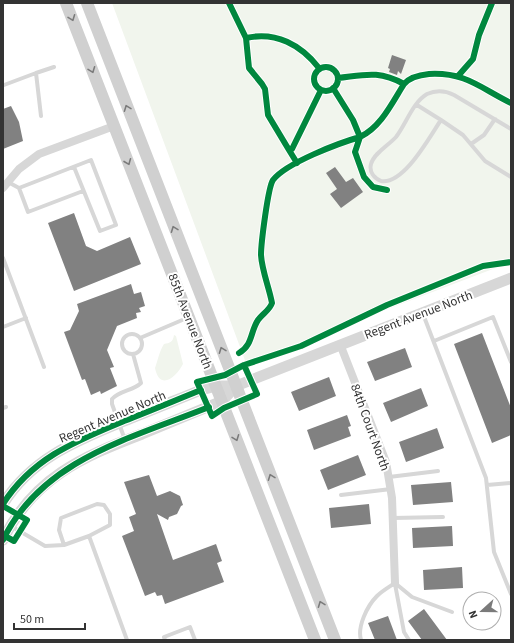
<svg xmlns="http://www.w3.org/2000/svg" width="514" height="643" font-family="'Source Sans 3',sans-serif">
  <rect width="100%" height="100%" fill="#fff"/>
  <path fill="#f1f5ed" d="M 112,3 L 511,3 L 511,262 L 246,363 Z
    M 174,335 L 176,336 L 183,364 C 177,376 160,392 155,368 C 158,360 159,352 164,344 C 170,343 173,342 174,335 Z"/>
  <path fill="#818181" d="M 392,55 L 406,60 L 401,74 L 398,71 L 397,75 L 389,72 L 390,69 L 388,68 Z
    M 11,106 L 19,122 L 23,141 L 3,149 L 3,109 Z
    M 335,167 L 346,182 L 353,178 L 363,192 L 341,208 L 330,194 L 337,189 L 326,173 Z
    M 74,213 L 86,246 L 97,251 L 130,237 L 141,264 L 74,291 L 48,223 Z
    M 131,284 L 134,294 L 141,292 L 145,306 L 139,308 L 141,312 L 136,313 L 137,318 L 117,326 L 107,350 L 114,367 L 110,368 L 117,386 L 101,394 L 100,391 L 91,395 L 85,379 L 82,380 L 64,332 L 70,330 L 79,311 L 77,304 Z
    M 482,333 L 511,408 L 511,435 L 492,443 L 454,344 Z
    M 405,348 L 412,367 L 375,381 L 367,362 Z
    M 329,377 L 336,396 L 299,411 L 291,392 Z
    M 421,388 L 428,406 L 391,422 L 383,403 Z
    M 347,415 L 351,426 L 348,427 L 351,436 L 314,450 L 307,430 Z
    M 437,428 L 444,448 L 406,462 L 399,442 Z
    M 358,455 L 366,475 L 328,490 L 320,470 Z
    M 149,475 L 157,496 L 170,491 L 180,496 L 183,505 L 181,506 L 177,514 L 169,517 L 168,520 L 157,514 L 173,560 L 216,544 L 222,561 L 217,563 L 224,582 L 165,604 L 162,595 L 157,596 L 155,592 L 145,596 L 122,536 L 134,531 L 129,517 L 136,514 L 124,482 Z
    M 451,482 L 453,502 L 413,505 L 411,485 Z
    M 369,504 L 371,524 L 331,528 L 329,508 Z
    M 452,526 L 453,546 L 413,548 L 412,528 Z
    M 462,567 L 463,588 L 424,590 L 423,570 Z
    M 424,609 L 447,640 L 422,640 L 408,621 Z
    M 388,616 L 397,640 L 375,640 L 368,623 Z"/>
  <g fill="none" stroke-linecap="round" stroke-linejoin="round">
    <path stroke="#d7d7d7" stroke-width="4" d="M 4,85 L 36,73
      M 417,105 L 441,120
      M 41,116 L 36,73 L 54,67
      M 511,129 L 454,95 C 446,91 436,90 427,94 C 413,102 406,124 396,137 C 389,145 374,153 371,164 C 369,172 374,178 381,181 C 404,185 430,136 441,120 L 463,135 L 485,161 L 511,177
      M 471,144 L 484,135 L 495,119
      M 8,182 L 19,188 L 91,160 L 116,225 L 100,231 L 74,167
      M 19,188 L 28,212 L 83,191
      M 3,258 L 44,367
      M 423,314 L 486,478 L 494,552 L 511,594
      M 3,327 L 26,318
      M122 344a10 10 0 1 1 20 0a10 10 0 1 1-20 0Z
      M 140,338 L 187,318
      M 434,341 L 493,317 L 511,362
      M 3,408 L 6,407
      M 125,440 L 112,404 L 112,399 C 120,390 133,391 141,383 L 133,354
      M 389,477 L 438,471
      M 487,485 L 511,483
      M 341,495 L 391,489
      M 393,518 L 443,517
      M 11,526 L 45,546 L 64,545 L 59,530 L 61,518 L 97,504 L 104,505 L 110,514 L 110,525 L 89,536 L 64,545
      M 89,536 L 127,640
      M 395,583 L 412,597 L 452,612
      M 395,584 L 404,632 L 409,640
      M 165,640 L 164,637 L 190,627 L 195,640
      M 361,640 C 357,627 367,606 377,596 C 382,591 389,587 395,583"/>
    <path stroke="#d7d7d7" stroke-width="8" d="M 3,188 L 19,169 L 39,154 L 114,126
      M 340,344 L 386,462 L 392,498 L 395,583"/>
    <path stroke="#d7d7d7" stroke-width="11" d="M 3,504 C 32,458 76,441 124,421 C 150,411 176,400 201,390 L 216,386 L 236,386 L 511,278
      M 3,540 C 33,478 82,457 142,434 C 169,423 195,412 222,401 L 236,386"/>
    <path stroke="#d0d0d0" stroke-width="12" d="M 66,3 L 315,640
      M 87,3 L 335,640"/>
    <defs>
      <path id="cycleway" d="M 229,3 L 246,38 C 276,31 301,45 319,68
        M 246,38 L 249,68 L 262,84 L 265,89 L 268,115 L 289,150
        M314 79a12 12 0 1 1 24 0a12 12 0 1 1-24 0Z
        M 458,76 L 473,59 L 479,35 L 492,3
        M 404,84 C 410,77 419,75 429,74 C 466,72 480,88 511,103
        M 333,88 L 353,120 L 360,137 C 381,127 392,103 404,84 C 378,70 365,75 338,78
        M 297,163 L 289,150 L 292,149 L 321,90
        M 239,353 C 253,345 250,332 258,320 C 262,314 270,310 272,303 C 269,287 262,271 261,255 C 261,244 268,187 273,180 C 286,163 339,143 360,137 L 355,152 L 364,177 L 373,187 L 387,190
        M 244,365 L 257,394 L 224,408 L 212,416 L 197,382 L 225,375 L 244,365 L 301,346 L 387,305 L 483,266 L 511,262
        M 3,504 C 32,458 76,441 124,421 C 150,411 176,400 201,390
        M 3,506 L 27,520 L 14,541 L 3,535
        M 3,540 C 42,459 132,438 209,407"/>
    </defs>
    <use href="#cycleway" stroke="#fff" stroke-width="8"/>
    <use href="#cycleway" stroke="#00873e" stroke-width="6"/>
  </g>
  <defs><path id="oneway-chevron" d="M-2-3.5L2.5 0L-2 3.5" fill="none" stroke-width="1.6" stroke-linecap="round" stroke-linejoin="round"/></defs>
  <g stroke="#7a7a7a">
    <use href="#oneway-chevron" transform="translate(72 18) rotate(69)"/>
    <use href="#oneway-chevron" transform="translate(92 70) rotate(69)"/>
    <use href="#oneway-chevron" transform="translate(127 108) rotate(-111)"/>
    <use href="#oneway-chevron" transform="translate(128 162) rotate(68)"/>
    <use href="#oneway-chevron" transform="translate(174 229) rotate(-111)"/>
    <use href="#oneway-chevron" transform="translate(222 350) rotate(-111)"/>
    <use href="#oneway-chevron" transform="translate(236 438) rotate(69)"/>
    <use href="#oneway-chevron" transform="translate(271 477) rotate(-111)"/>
    <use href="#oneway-chevron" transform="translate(321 604) rotate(-111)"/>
  </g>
  <g text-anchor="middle" stroke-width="4" stroke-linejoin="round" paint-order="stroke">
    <g font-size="13" fill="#333" stroke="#fff">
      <text transform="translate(418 314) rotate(-21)" y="5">Regent Avenue North</text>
      <text transform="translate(191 321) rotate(69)" y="5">85th Avenue North</text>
      <text transform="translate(112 416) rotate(-23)" y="5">Regent Avenue North</text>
      <text transform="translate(371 427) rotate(70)" y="5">84th Court North</text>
    </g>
  </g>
  <rect width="514" height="643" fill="none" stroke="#333333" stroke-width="8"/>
  <g transform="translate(482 611) rotate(249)"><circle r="19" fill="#ffffff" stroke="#adadad"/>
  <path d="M0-3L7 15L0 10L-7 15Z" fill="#7a7a7a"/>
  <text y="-6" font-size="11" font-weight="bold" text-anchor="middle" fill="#333333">N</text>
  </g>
  <path d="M14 623v6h71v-6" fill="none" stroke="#333333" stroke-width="2"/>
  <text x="20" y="623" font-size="12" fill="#333333" stroke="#ffffff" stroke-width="3" paint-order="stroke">50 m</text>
</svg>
